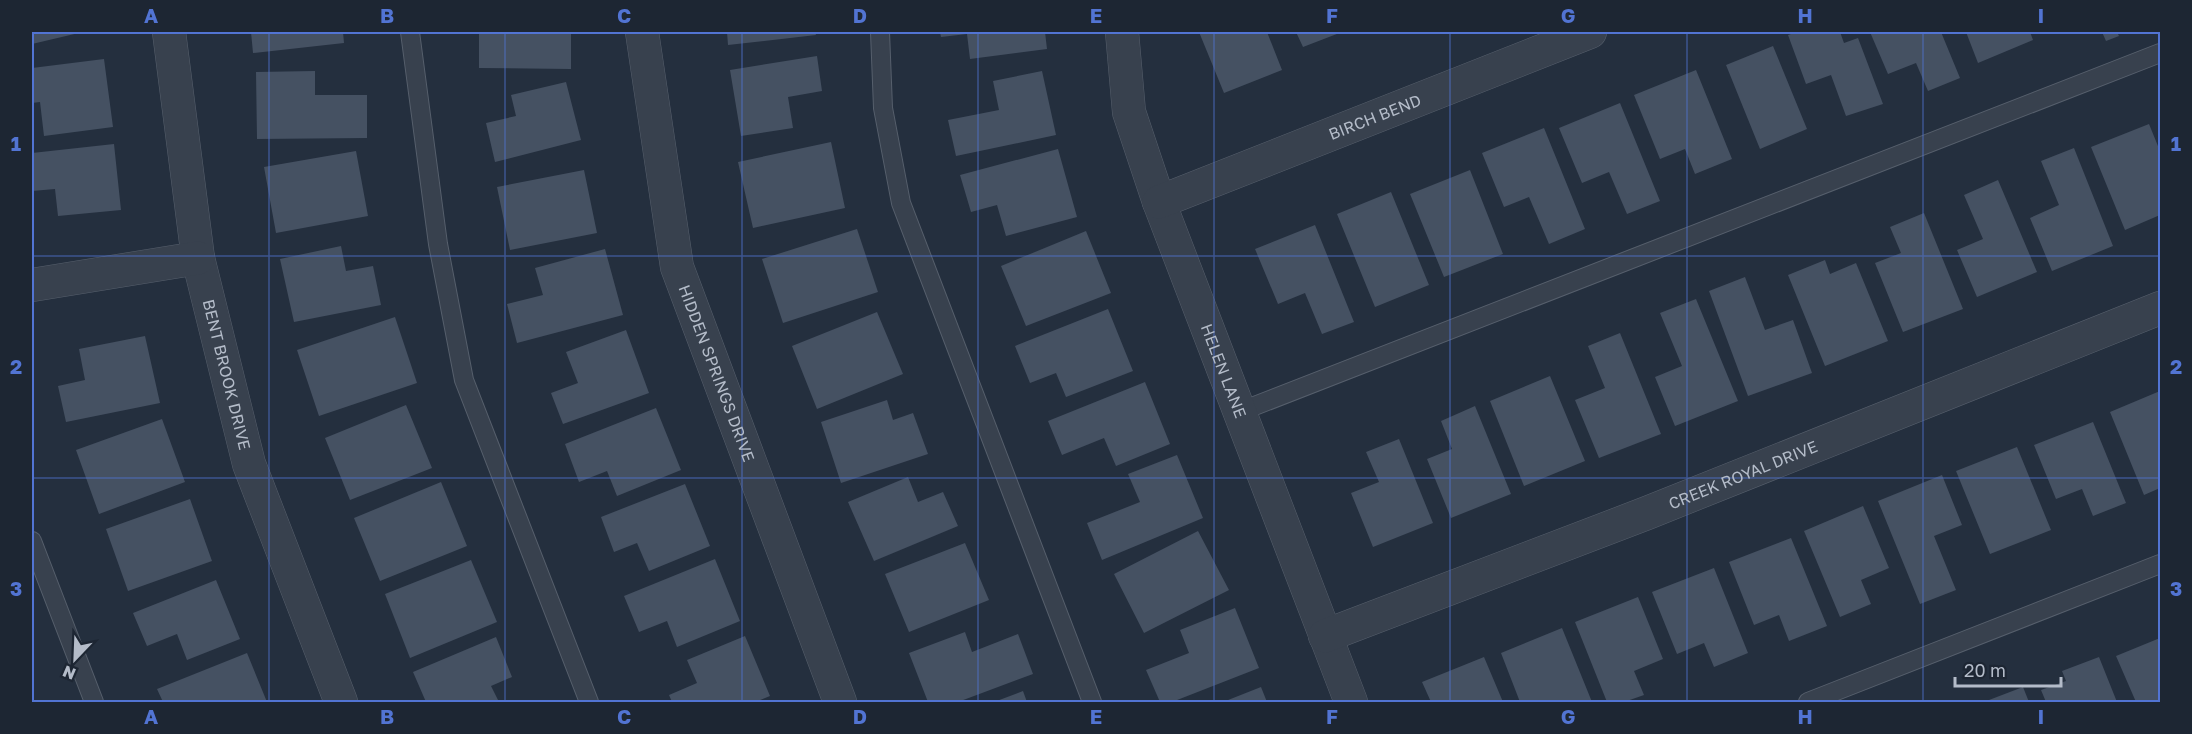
<svg xmlns="http://www.w3.org/2000/svg" width="2192" height="734" font-family="'Golos Text',sans-serif">
  <rect width="100%" height="100%" fill="#242f3e"/>
  <path fill="#455162" d="M 32,32 L 83,32 L 32,44 Z
    M 251,32 L 343,32 L 344,43 L 253,53 Z
    M 479,32 L 571,32 L 571,69 L 479,68 Z
    M 727,32 L 815,32 L 816,35 L 728,45 Z
    M 940,32 L 1045,32 L 1047,49 L 970,59 L 967,34 L 941,37 Z
    M 1199,32 L 1267,32 L 1282,70 L 1224,93 Z
    M 1296,32 L 1342,32 L 1303,47 Z
    M 1797,32 L 1840,32 L 1844,43 L 1858,38 L 1883,104 L 1846,116 L 1831,75 L 1806,84 L 1788,35 Z
    M 1870,32 L 1941,32 L 1960,78 L 1928,91 L 1916,63 L 1888,74 Z
    M 1966,32 L 2030,32 L 2033,40 L 1978,63 Z
    M 2102,32 L 2117,32 L 2119,36 L 2106,41 Z
    M 1773,46 L 1807,129 L 1760,149 L 1726,65 Z
    M 817,56 L 822,91 L 788,97 L 793,128 L 741,136 L 730,70 Z
    M 104,59 L 113,127 L 44,136 L 40,102 L 32,103 L 32,68 Z
    M 1696,70 L 1732,159 L 1695,174 L 1685,149 L 1660,159 L 1634,95 Z
    M 315,71 L 315,95 L 367,95 L 367,138 L 257,139 L 256,72 Z
    M 1042,71 L 1056,135 L 956,156 L 948,120 L 999,110 L 993,81 Z
    M 566,82 L 581,140 L 495,162 L 486,123 L 516,116 L 511,95 Z
    M 1620,103 L 1660,201 L 1627,214 L 1609,172 L 1582,183 L 1559,128 Z
    M 2149,124 L 2160,151 L 2160,215 L 2125,230 L 2091,147 Z
    M 1544,128 L 1585,229 L 1549,244 L 1529,197 L 1504,207 L 1482,153 Z
    M 831,142 L 845,208 L 753,228 L 738,162 Z
    M 114,144 L 121,210 L 58,216 L 55,189 L 32,191 L 32,153 Z
    M 2074,148 L 2113,246 L 2052,271 L 2030,218 L 2059,205 L 2041,161 Z
    M 1058,149 L 1077,217 L 1006,236 L 997,205 L 971,212 L 960,175 Z
    M 356,151 L 368,216 L 276,233 L 264,167 Z
    M 584,170 L 597,233 L 510,250 L 497,187 Z
    M 1470,170 L 1503,254 L 1444,277 L 1410,194 Z
    M 1998,180 L 2037,272 L 1977,297 L 1957,250 L 1983,239 L 1964,195 Z
    M 1391,192 L 1429,285 L 1375,307 L 1337,214 Z
    M 1924,213 L 1963,309 L 1903,332 L 1875,263 L 1901,253 L 1890,227 Z
    M 1315,225 L 1354,322 L 1322,334 L 1305,293 L 1278,304 L 1255,249 Z
    M 857,229 L 878,292 L 783,323 L 762,259 Z
    M 1086,231 L 1111,293 L 1026,326 L 1001,266 Z
    M 341,246 L 346,271 L 373,266 L 381,305 L 294,322 L 280,259 Z
    M 605,249 L 623,315 L 517,343 L 507,304 L 543,295 L 535,268 Z
    M 1825,260 L 1830,274 L 1856,263 L 1888,341 L 1825,366 L 1788,275 Z
    M 1745,277 L 1765,330 L 1793,320 L 1812,373 L 1748,396 L 1709,291 Z
    M 1696,299 L 1738,401 L 1675,426 L 1655,377 L 1682,366 L 1660,313 Z
    M 1108,309 L 1133,371 L 1066,397 L 1056,373 L 1030,383 L 1015,346 Z
    M 877,312 L 903,374 L 817,409 L 792,346 Z
    M 395,317 L 417,383 L 319,416 L 297,350 Z
    M 626,330 L 649,393 L 563,424 L 551,393 L 578,383 L 566,352 Z
    M 1620,333 L 1661,434 L 1599,458 L 1575,400 L 1605,388 L 1588,346 Z
    M 145,336 L 160,403 L 66,422 L 58,386 L 85,380 L 79,349 Z
    M 1550,376 L 1585,461 L 1524,486 L 1490,401 Z
    M 1145,382 L 1170,444 L 1116,466 L 1104,438 L 1062,455 L 1048,421 Z
    M 2160,391 L 2160,488 L 2144,495 L 2110,412 Z
    M 887,400 L 893,420 L 913,413 L 928,454 L 841,483 L 821,422 Z
    M 406,405 L 432,468 L 350,500 L 325,438 Z
    M 1475,406 L 1511,494 L 1451,518 L 1427,459 L 1452,449 L 1441,421 Z
    M 656,408 L 681,470 L 617,496 L 607,471 L 579,482 L 565,444 Z
    M 162,419 L 185,482 L 99,514 L 76,450 Z
    M 2093,422 L 2126,503 L 2093,516 L 2082,489 L 2056,499 L 2034,445 Z
    M 1399,439 L 1433,523 L 1373,547 L 1351,493 L 1379,482 L 1366,452 Z
    M 2017,447 L 2051,530 L 1990,554 L 1956,471 Z
    M 1177,455 L 1203,518 L 1102,560 L 1087,523 L 1140,502 L 1128,474 Z
    M 1942,475 L 1962,525 L 1934,536 L 1956,590 L 1920,604 L 1878,501 Z
    M 908,477 L 918,502 L 943,492 L 958,526 L 874,561 L 848,502 Z
    M 441,482 L 467,546 L 380,581 L 354,518 Z
    M 685,484 L 710,546 L 649,571 L 637,543 L 614,552 L 601,517 Z
    M 190,499 L 212,561 L 128,591 L 106,529 Z
    M 1863,506 L 1889,568 L 1861,580 L 1871,604 L 1840,617 L 1804,531 Z
    M 1198,531 L 1229,590 L 1144,633 L 1114,574 Z
    M 1791,538 L 1827,626 L 1789,641 L 1779,615 L 1754,625 L 1729,562 Z
    M 965,543 L 989,600 L 909,632 L 885,574 Z
    M 715,559 L 740,621 L 677,647 L 667,621 L 639,632 L 624,596 Z
    M 471,560 L 497,622 L 410,658 L 385,594 Z
    M 1714,568 L 1748,653 L 1714,667 L 1704,643 L 1677,654 L 1652,592 Z
    M 216,580 L 240,639 L 187,660 L 177,634 L 147,646 L 133,613 Z
    M 1638,597 L 1663,659 L 1634,671 L 1644,695 L 1624,702 L 1607,702 L 1575,622 Z
    M 1235,608 L 1259,668 L 1172,702 L 1160,702 L 1146,670 L 1189,653 L 1180,630 Z
    M 1562,628 L 1592,702 L 1520,702 L 1501,653 Z
    M 965,632 L 972,652 L 1018,634 L 1033,674 L 958,702 L 928,702 L 909,653 Z
    M 745,636 L 770,696 L 755,702 L 672,702 L 669,695 L 697,683 L 687,660 Z
    M 496,637 L 512,677 L 491,686 L 499,702 L 426,702 L 413,672 Z
    M 2160,638 L 2160,702 L 2136,702 L 2116,656 Z
    M 247,653 L 267,702 L 163,702 L 157,689 Z
    M 1484,657 L 1503,702 L 1431,702 L 1422,682 Z
    M 2099,657 L 2117,702 L 2046,702 L 2041,690 L 2066,681 L 2062,671 Z
    M 1261,687 L 1267,702 L 1223,702 Z
    M 2023,687 L 2029,702 L 1990,702 L 1989,700 Z
    M 1023,691 L 1027,702 L 994,702 Z"/>
  <g fill="none" stroke-linecap="round" stroke-linejoin="round">
    <defs>
      <path id="lane" d="M 410,32 L 438,244 L 464,380 L 589,702
        M 880,32 L 883,108 L 901,203 L 1092,702
        M 1239,412 L 2160,53
        M 32,541 L 94,702
        M 1808,702 L 2160,564"/>
      <g id="street">
        <path id="s1" d="M 169,32 L 198,258 L 249,464 L 341,702"/>
        <path id="s2" d="M 642,32 L 677,267 L 840,702"/>
        <path id="s3" d="M 1122,32 L 1129,112 L 1159,202 L 1351,702"/>
        <path id="s4" d="M 1159,202 L 1590,32"/>
        <path d="M 32,285 L 198,258"/>
        <path id="s5" d="M 1325,636 L 1647,513 L 2160,308"/>
      </g>
    </defs>
    <use href="#lane" stroke="#565f6c" stroke-width="20"/>
    <use href="#street" stroke="#565f6c" stroke-width="34"/>
    <use href="#lane" stroke="#38414e" stroke-width="18"/>
    <use href="#street" stroke="#38414e" stroke-width="33"/>
  </g>
  <path fill="none" stroke="#5274d3" stroke-width="1.5" stroke-opacity="0.55" d="M 269,32 L 269,702M 505,32 L 505,702M 742,32 L 742,702M 978,32 L 978,702M 1214,32 L 1214,702M 1450,32 L 1450,702M 1687,32 L 1687,702M 1923,32 L 1923,702M 32,256 L 2160,256M 32,478 L 2160,478"/>
  <g text-anchor="middle" stroke-width="6" stroke-linejoin="round" paint-order="stroke">
    <g font-size="16" fill="#b4bcc9" stroke="#1d2633">
      <text dy="6" stroke="none"><textPath href="#s4" startOffset="232">BIRCH BEND</textPath></text>
      <text dy="6" stroke="none"><textPath href="#s3" startOffset="356">HELEN LANE</textPath></text>
      <text dy="6" stroke="none"><textPath href="#s2" startOffset="351">HIDDEN SPRINGS DRIVE</textPath></text>
      <text dy="6" stroke="none"><textPath href="#s1" startOffset="348">BENT BROOK DRIVE</textPath></text>
      <text dy="6" stroke="none"><textPath href="#s5" startOffset="448">CREEK ROYAL DRIVE</textPath></text>
    </g>
  </g>
  <rect width="2192" height="734" fill="none" stroke="#1d2633" stroke-width="66"/>
  <g transform="translate(75 659) rotate(203)" stroke="#1d2633" stroke-width="4.5" paint-order="stroke">
  <path d="M0-4.5L10 22L0 15L-10 22Z" fill="#b4bcc9"/>
  <text y="-9" font-size="16" font-weight="bold" text-anchor="middle" fill="#b4bcc9">N</text>
  </g>
  <path d="M1955 677v9h106v-9" fill="none" stroke="#b4bcc9" stroke-width="3"/>
  <text x="1964" y="677" font-size="18" fill="#b4bcc9" stroke="#1d2633" stroke-width="4.5" paint-order="stroke">20 m</text>
  <rect x="33" y="33" width="2126" height="668" fill="none" stroke="#5274d3" stroke-width="2"/>
  <g font-size="20" text-anchor="middle" font-weight="bold" fill="#5274d3">
    <text x="151" y="23">A</text>
    <text x="387" y="23">B</text>
    <text x="624" y="23">C</text>
    <text x="860" y="23">D</text>
    <text x="1096" y="23">E</text>
    <text x="1332" y="23">F</text>
    <text x="1568" y="23">G</text>
    <text x="1805" y="23">H</text>
    <text x="2041" y="23">I</text>
    <text x="16" y="151">1</text>
    <text x="2176" y="151">1</text>
    <text x="16" y="374">2</text>
    <text x="2176" y="374">2</text>
    <text x="16" y="596">3</text>
    <text x="2176" y="596">3</text>
    <text x="151" y="724">A</text>
    <text x="387" y="724">B</text>
    <text x="624" y="724">C</text>
    <text x="860" y="724">D</text>
    <text x="1096" y="724">E</text>
    <text x="1332" y="724">F</text>
    <text x="1568" y="724">G</text>
    <text x="1805" y="724">H</text>
    <text x="2041" y="724">I</text>
  </g>
</svg>
